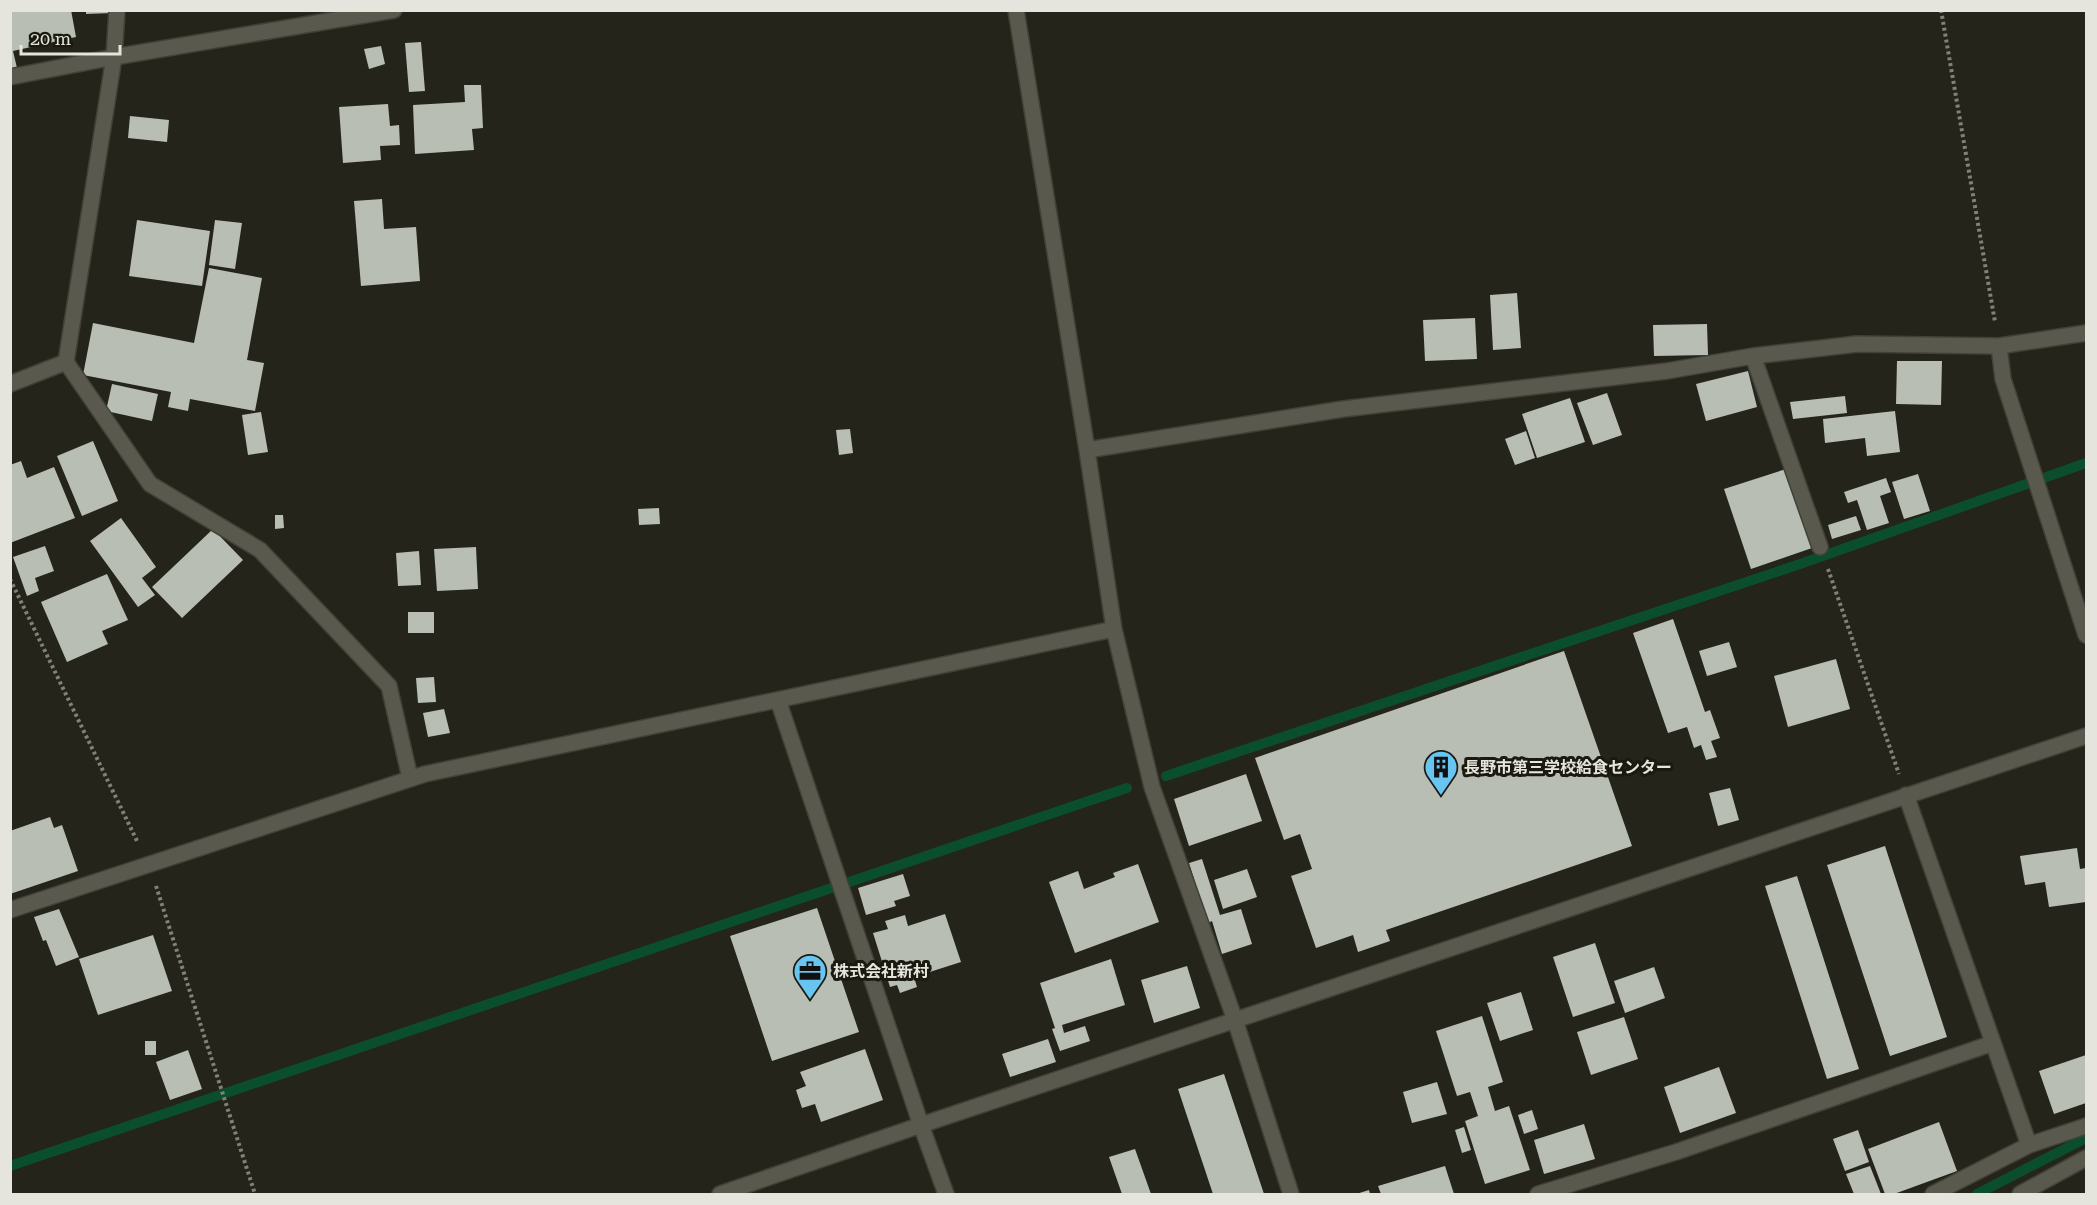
<svg xmlns="http://www.w3.org/2000/svg" width="2097" height="1205" font-family="'Roboto Serif','Noto Sans JP',serif">
  <rect width="100%" height="100%" fill="#24241a"/>
  <g fill="none" stroke-linecap="round" stroke-linejoin="round">
    <path stroke="#0b4e2e" stroke-width="10" d="M 1166,776 L 1803,563 L 2086,463
      M 10,1166 L 1127,788
      M 1977,1194 L 2086,1138"/>
  </g>
  <path fill="#b8beb3" d="M 10,10 L 71,10 L 76,37 L 13,51 L 17,68 L 10,69 Z
    M 86,10 L 113,10 L 113,13 L 86,14 Z
    M 421,42 L 425,91 L 409,92 L 405,43 Z
    M 381,46 L 385,64 L 369,69 L 364,49 Z
    M 464,85 L 481,85 L 483,128 L 472,129 L 474,150 L 415,154 L 413,105 L 465,102 Z
    M 388,104 L 390,126 L 399,125 L 400,145 L 380,146 L 381,160 L 343,163 L 339,107 Z
    M 130,116 L 169,120 L 167,142 L 128,138 Z
    M 382,199 L 384,229 L 416,227 L 420,281 L 361,286 L 354,201 Z
    M 137,220 L 210,231 L 202,286 L 129,276 Z
    M 215,220 L 242,223 L 235,269 L 209,265 Z
    M 209,268 L 262,278 L 247,360 L 264,363 L 255,411 L 190,399 L 188,411 L 168,407 L 171,392 L 83,375 L 93,323 L 194,343 Z
    M 1517,293 L 1521,348 L 1493,350 L 1490,295 Z
    M 1475,318 L 1477,359 L 1425,361 L 1423,320 Z
    M 1707,324 L 1708,355 L 1654,356 L 1653,325 Z
    M 1897,361 L 1942,361 L 1941,405 L 1896,404 Z
    M 1748,371 L 1757,407 L 1706,421 L 1696,384 Z
    M 112,384 L 158,394 L 152,421 L 106,411 Z
    M 1607,393 L 1622,435 L 1593,445 L 1577,403 Z
    M 1845,396 L 1847,413 L 1793,419 L 1790,402 Z
    M 1570,398 L 1585,442 L 1537,458 L 1522,414 Z
    M 1895,411 L 1900,452 L 1867,456 L 1865,438 L 1825,443 L 1823,419 Z
    M 261,412 L 268,452 L 248,455 L 242,415 Z
    M 850,429 L 853,453 L 839,455 L 836,430 Z
    M 1526,431 L 1535,458 L 1515,465 L 1505,439 Z
    M 93,441 L 118,501 L 82,516 L 57,456 Z
    M 21,461 L 27,478 L 54,467 L 75,518 L 10,543 L 10,465 Z
    M 1786,469 L 1812,548 L 1751,569 L 1724,489 Z
    M 1918,474 L 1930,511 L 1904,519 L 1892,482 Z
    M 1886,478 L 1891,492 L 1880,496 L 1889,523 L 1867,530 L 1857,500 L 1848,503 L 1844,492 Z
    M 659,508 L 660,524 L 639,525 L 638,509 Z
    M 275,515 L 283,515 L 284,528 L 275,529 Z
    M 1856,516 L 1861,530 L 1832,539 L 1828,525 Z
    M 121,518 L 156,567 L 142,578 L 155,595 L 138,607 L 90,541 Z
    M 213,529 L 243,560 L 182,618 L 152,587 Z
    M 45,546 L 54,571 L 35,578 L 39,591 L 27,596 L 13,557 Z
    M 476,547 L 478,589 L 437,591 L 434,549 Z
    M 419,551 L 421,585 L 398,586 L 396,553 Z
    M 107,574 L 128,620 L 102,631 L 108,644 L 67,662 L 41,602 Z
    M 408,612 L 434,612 L 434,633 L 408,633 Z
    M 1673,619 L 1705,712 L 1710,710 L 1720,738 L 1711,741 L 1717,757 L 1706,760 L 1701,745 L 1694,748 L 1687,727 L 1668,733 L 1633,633 Z
    M 1729,642 L 1737,667 L 1707,676 L 1699,651 Z
    M 1564,651 L 1632,846 L 1386,930 L 1390,941 L 1358,952 L 1353,935 L 1316,948 L 1291,876 L 1312,869 L 1300,834 L 1284,840 L 1255,758 Z
    M 1836,659 L 1850,709 L 1788,727 L 1774,676 Z
    M 434,677 L 436,702 L 418,703 L 416,678 Z
    M 444,709 L 450,733 L 428,737 L 423,713 Z
    M 1246,774 L 1262,821 L 1189,846 L 1174,799 Z
    M 1730,788 L 1739,820 L 1718,826 L 1709,793 Z
    M 50,817 L 54,828 L 62,825 L 78,871 L 10,894 L 10,831 Z
    M 1885,846 L 1947,1037 L 1890,1056 L 1827,865 Z
    M 2077,848 L 2080,869 L 2086,868 L 2086,902 L 2049,907 L 2045,882 L 2025,885 L 2020,856 Z
    M 1202,859 L 1220,915 L 1241,909 L 1252,944 L 1222,954 L 1212,921 L 1208,923 L 1189,863 Z
    M 1138,864 L 1159,922 L 1075,953 L 1049,882 L 1078,871 L 1084,889 L 1115,877 L 1113,873 Z
    M 1247,869 L 1257,897 L 1223,909 L 1214,880 Z
    M 903,874 L 910,896 L 894,901 L 896,906 L 866,915 L 858,888 Z
    M 1797,876 L 1859,1069 L 1827,1079 L 1765,886 Z
    M 817,908 L 859,1032 L 772,1061 L 730,936 Z
    M 59,909 L 79,957 L 56,966 L 46,940 L 43,941 L 34,917 Z
    M 945,914 L 961,962 L 914,977 L 917,987 L 900,993 L 897,985 L 890,987 L 873,933 L 888,929 L 885,921 L 905,915 L 908,926 Z
    M 153,935 L 172,991 L 98,1015 L 79,959 Z
    M 1595,943 L 1615,1003 L 1573,1017 L 1553,957 Z
    M 1111,959 L 1125,1005 L 1062,1025 L 1064,1033 L 1085,1026 L 1090,1041 L 1060,1051 L 1052,1029 L 1055,1028 L 1040,983 Z
    M 1187,966 L 1200,1008 L 1154,1023 L 1141,980 Z
    M 1654,967 L 1665,998 L 1625,1013 L 1614,981 Z
    M 1521,992 L 1533,1030 L 1500,1041 L 1487,1003 Z
    M 1482,1016 L 1503,1082 L 1488,1087 L 1495,1111 L 1509,1106 L 1530,1170 L 1485,1184 L 1465,1121 L 1478,1116 L 1470,1092 L 1457,1096 L 1436,1031 Z
    M 1624,1017 L 1638,1059 L 1591,1075 L 1577,1032 Z
    M 1048,1039 L 1056,1062 L 1010,1077 L 1002,1054 Z
    M 145,1041 L 156,1041 L 156,1055 L 145,1055 Z
    M 865,1049 L 883,1100 L 821,1122 L 815,1104 L 802,1108 L 796,1090 L 806,1086 L 800,1072 Z
    M 188,1050 L 202,1089 L 170,1100 L 156,1062 Z
    M 2086,1055 L 2086,1103 L 2054,1114 L 2039,1071 Z
    M 1719,1067 L 1736,1113 L 1680,1133 L 1664,1087 Z
    M 1224,1074 L 1264,1194 L 1213,1194 L 1178,1089 Z
    M 1437,1082 L 1447,1114 L 1412,1123 L 1403,1092 Z
    M 1532,1110 L 1538,1129 L 1524,1134 L 1518,1115 Z
    M 1939,1122 L 1957,1171 L 1894,1194 L 1885,1194 L 1868,1149 Z
    M 1584,1124 L 1595,1159 L 1544,1174 L 1534,1140 Z
    M 1464,1127 L 1471,1150 L 1462,1153 L 1455,1130 Z
    M 1858,1130 L 1869,1162 L 1845,1171 L 1833,1139 Z
    M 1135,1149 L 1151,1194 L 1122,1194 L 1109,1157 Z
    M 1445,1166 L 1454,1194 L 1381,1194 L 1378,1186 Z
    M 1870,1166 L 1881,1194 L 1854,1194 L 1846,1174 Z
    M 1369,1190 L 1370,1194 L 1356,1194 Z"/>
  <g fill="none" stroke-linecap="round" stroke-linejoin="round">
    <defs>
      <path id="minor" d="M 1016,10 L 1087,450 L 1114,629 L 1152,787 L 1235,1020 L 1291,1194
        M 10,77 L 114,57 L 394,10
        M 1999,346 L 2003,379 L 2086,635
        M 1753,356 L 1820,547
        M 66,362 L 150,484 L 260,550 L 389,686 L 410,778
        M 10,384 L 66,362 L 114,57 L 117,10
        M 1087,450 L 1343,409 L 1667,371 L 1753,356 L 1857,344 L 1999,346 L 2086,333
        M 778,700 L 921,1125 L 946,1194
        M 1906,795 L 2029,1145
        M 10,910 L 425,774 L 1114,629
        M 720,1194 L 921,1125 L 2086,736
        M 1538,1194 L 1676,1152 L 1993,1043
        M 1933,1194 L 2029,1145 L 2086,1126
        M 2020,1194 L 2086,1158"/>
    </defs>
    <use href="#minor" stroke="#414139" stroke-width="18"/>
    <path stroke="#818179" stroke-width="4" stroke-dasharray="3 3" stroke-linecap="butt" d="M 1941,10 L 1995,322
      M 1828,569 L 1899,774
      M 10,579 L 138,843
      M 156,886 L 255,1194"/>
    <use href="#minor" stroke="#5a594e" stroke-width="15"/>
  </g>
  <defs>
    <symbol id="building-pin" viewBox="-11 -11 22 30"><path d="M0 17L-7.5 6A9.5 9.5 0 1 1 7.5 6Z" fill="#68c4f0" stroke="#1b1a11"/><path d="M-4-6H4V6H1V3H-1V6H-4ZM-2.5-4.3h1.7v1.8h-1.7ZM.8-4.3h1.7v1.8H.8ZM-2.5-1h1.7V.8h-1.7ZM.8-1h1.7V.8H.8Z" fill="#111"/></symbol>
    <symbol id="office-pin" viewBox="-11 -11 22 30"><path d="M0 17L-7.5 6A9.5 9.5 0 1 1 7.5 6Z" fill="#68c4f0" stroke="#1b1a11"/><path d="M-6-3h4V-5.5h4V-3h4V5H-6ZM-1-4.5V-3h2v-1.5ZM-6 0V1H6V0Z" fill="#111"/></symbol>
  </defs>
  <g fill-rule="evenodd">
    <use href="#building-pin" x="1422" y="748" width="38" height="52"/>
    <use href="#office-pin" x="791" y="952" width="38" height="52"/>
  </g>
  <g text-anchor="middle" stroke-width="6" stroke-linejoin="round" paint-order="stroke">
    <g font-size="16" font-weight="bold" fill="#e5e5de" stroke="#1b1a11" text-anchor="start">
      <text x="1464" y="773">長野市第三学校給食センター</text>
      <text x="833" y="977">株式会社新村</text>
    </g>
  </g>
  <rect width="2097" height="1205" fill="none" stroke="#e5e5de" stroke-width="24"/>
  <path d="M21 45v9h99v-9" fill="none" stroke="#e5e5de" stroke-width="3"/>
  <text x="30" y="45" font-size="18" fill="#e5e5de" stroke="#1b1a11" stroke-width="4.5" paint-order="stroke">20 m</text>
</svg>
